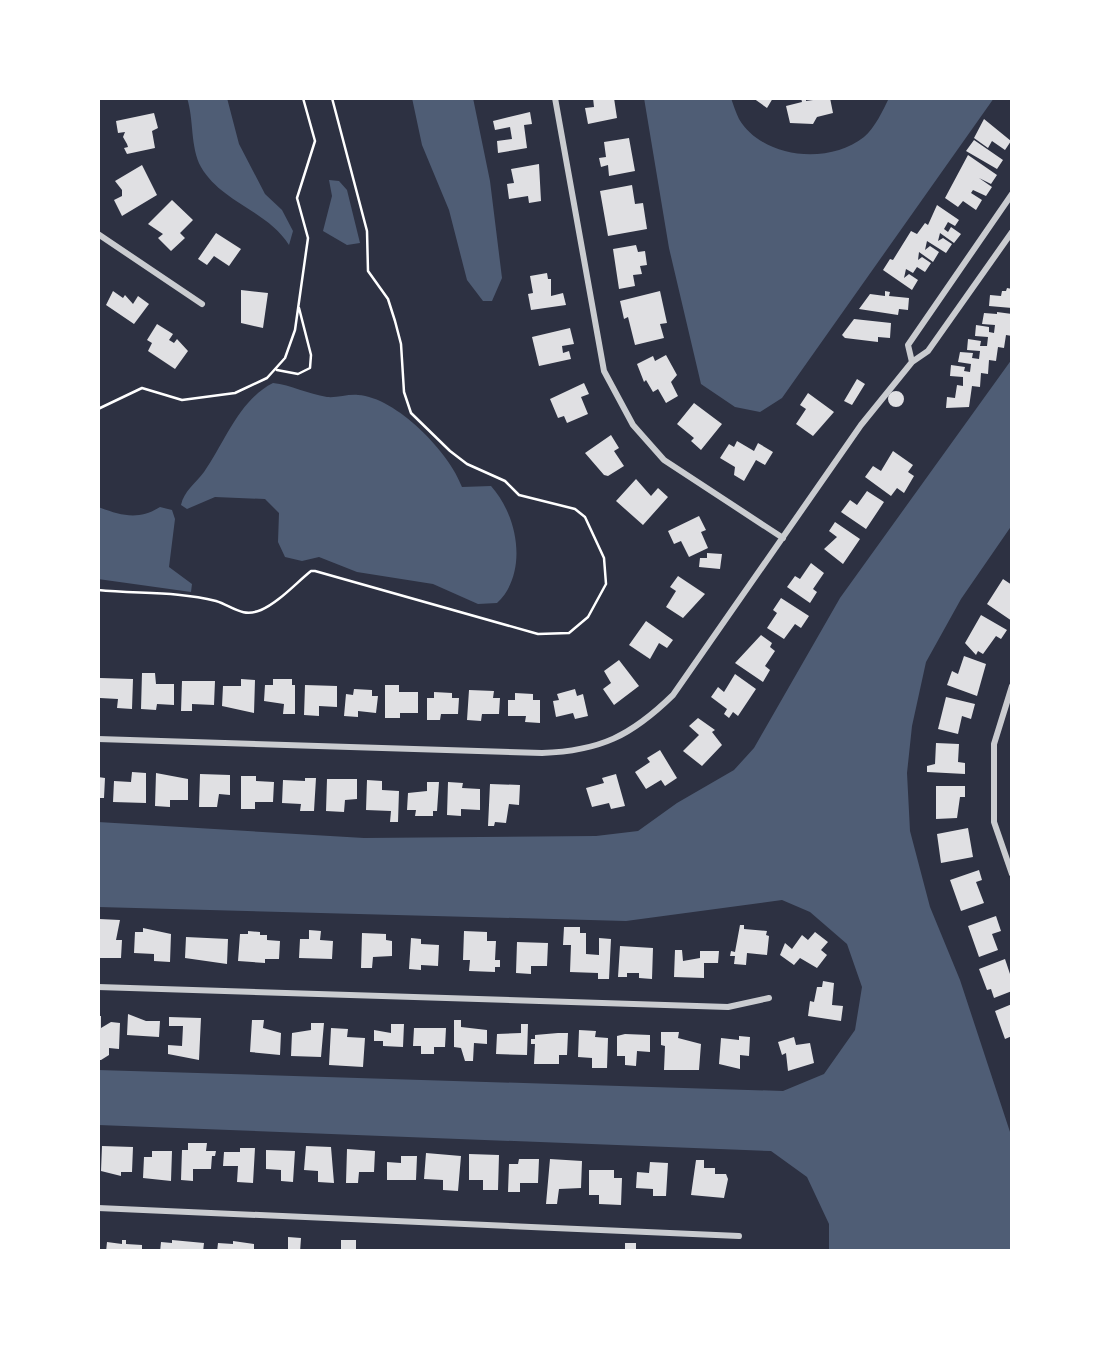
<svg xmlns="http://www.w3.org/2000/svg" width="1110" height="1349" font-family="Cabin,sans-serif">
  <rect width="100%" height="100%" fill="#2d3142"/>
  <path fill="#4f5d75" d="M 187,98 L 227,98 L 239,144 L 265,194 L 282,210 L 293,231 L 289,245 C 268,211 221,202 201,167 C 190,147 194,119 187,98 Z
    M 412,98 L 473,98 L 490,181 L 502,278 L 492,301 L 483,301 L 467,280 L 449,210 L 422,145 Z
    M 644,98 L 731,98 C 733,104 736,113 739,119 C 763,159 829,165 864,137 C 875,128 883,110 889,98 L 994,98 L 782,398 L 760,412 L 735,407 L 701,384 L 669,248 Z
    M 329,180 L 339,181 L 347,190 L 360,243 L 347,245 L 323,231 L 332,196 Z
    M 1012,359 L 1012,525 L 961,599 L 926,662 L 912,726 L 907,773 L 910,831 L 930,907 L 960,980 L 1012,1138 L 1012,1251 L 829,1251 L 829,1224 L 807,1177 L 771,1151 L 98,1125 L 98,1070 L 783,1091 L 824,1074 L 855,1030 L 862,987 L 847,944 L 810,912 L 782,900 L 626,921 L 98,907 L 98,822 L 364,838 L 596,836 L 638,831 L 677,803 L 734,770 L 754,748 L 840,598 Z
    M 273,383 C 291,385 308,394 327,397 C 337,398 348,394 358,395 C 396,397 450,453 462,487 L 491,486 C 519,517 528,574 497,603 L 478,604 L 433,584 L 357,572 L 319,557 L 302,561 L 285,557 L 278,542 L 279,513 L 265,499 L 215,497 L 187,509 L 181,505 C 184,491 195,484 204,472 C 225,442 239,400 273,383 Z
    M 98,507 C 120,515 138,521 160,507 L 172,510 L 175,519 L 169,567 L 192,584 L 191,592 L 98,579 Z"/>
  <path fill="#e0e0e3" d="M 593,98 L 614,98 L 617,118 L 588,124 L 585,108 L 594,107 Z
    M 753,98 L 773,98 L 767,108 Z
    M 801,98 L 806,98 L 806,101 L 813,100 L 812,98 L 830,98 L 833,113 L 817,117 L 813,124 L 790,123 L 786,106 L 802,102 Z
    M 530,112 L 532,124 L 524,125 L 527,148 L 498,153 L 497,141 L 512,139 L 510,127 L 495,130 L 493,121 Z
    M 154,113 L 158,128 L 152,131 L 155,148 L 127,154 L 124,148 L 128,147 L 127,144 L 123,137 L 125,132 L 118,133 L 116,121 Z
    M 984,119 L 1011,141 L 1005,150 L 992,141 L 988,148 L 974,138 Z
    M 629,138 L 635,171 L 609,176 L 608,165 L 601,167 L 599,158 L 606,157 L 604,142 Z
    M 974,140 L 1003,160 L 997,169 L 966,151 Z
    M 968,155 L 997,175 L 991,184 L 979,178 L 992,187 L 986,196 L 973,190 L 971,193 L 982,200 L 976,210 L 963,201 L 958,207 L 945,198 Z
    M 539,164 L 541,201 L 529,203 L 528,196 L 509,199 L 507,184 L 514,183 L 511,169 Z
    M 142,165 L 157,195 L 122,216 L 114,200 L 122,196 L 122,190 L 115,181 Z
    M 632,185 L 635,204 L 643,203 L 647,229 L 608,236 L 600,191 Z
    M 172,200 L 193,220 L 180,233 L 185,238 L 171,251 L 158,238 L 163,234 L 148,224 Z
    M 937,205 L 959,220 L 955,226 L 948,222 L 944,229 L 948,232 L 951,227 L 961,234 L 954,243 L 940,233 L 938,241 L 943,238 L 952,244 L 946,253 L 927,241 L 925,250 L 930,246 L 939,252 L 933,262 L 919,252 L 918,260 L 922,257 L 931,263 L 925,272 L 917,267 L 913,273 L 906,269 L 904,278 L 909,274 L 918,280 L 912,290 L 883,270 L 890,259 L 893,260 L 911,231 L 917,234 L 925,223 L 928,225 Z
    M 216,233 L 241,249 L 229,266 L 214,256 L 207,265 L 198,259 Z
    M 636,245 L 638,252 L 645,251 L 647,265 L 640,266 L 642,274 L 633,275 L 635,286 L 619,289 L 613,249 Z
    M 547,273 L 548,279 L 551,279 L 551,296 L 563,293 L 566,305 L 531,310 L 528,294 L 533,293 L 530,276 Z
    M 1007,288 L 1012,289 L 1012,308 L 989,306 L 990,295 L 1001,296 L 1002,291 L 1006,291 Z
    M 241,290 L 268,293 L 263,328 L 241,323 Z
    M 113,291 L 123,298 L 125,295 L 133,304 L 138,296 L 149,304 L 134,324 L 106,305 Z
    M 660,291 L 667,323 L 660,324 L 664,338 L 635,345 L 628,317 L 624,319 L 620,301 Z
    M 885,291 L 890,292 L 889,296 L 909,298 L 908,310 L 899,309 L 898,315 L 859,309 L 870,294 L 885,296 Z
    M 997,312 L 1012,314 L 1012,336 L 1006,335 L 1004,348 L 998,347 L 996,361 L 989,360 L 988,374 L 981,373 L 980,387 L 972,386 L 969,407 L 946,408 L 947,397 L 955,398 L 957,385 L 963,386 L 963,377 L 950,376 L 951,365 L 965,367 L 964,371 L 970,372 L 971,364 L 958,362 L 960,352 L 973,353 L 972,358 L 979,359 L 980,351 L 967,350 L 968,339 L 981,341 L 980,346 L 987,346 L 988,337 L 975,336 L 976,325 L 989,327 L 989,332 L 994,333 L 995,325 L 982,324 L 984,313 L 997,314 Z
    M 854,319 L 891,323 L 890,338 L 878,337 L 878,342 L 845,338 L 842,335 Z
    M 157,324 L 173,334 L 169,340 L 174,343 L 177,339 L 188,351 L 175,369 L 148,351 L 152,343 L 147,340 Z
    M 570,328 L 574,344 L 562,346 L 563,353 L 569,351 L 571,359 L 539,366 L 532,337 Z
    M 666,355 L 677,375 L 671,382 L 678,396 L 666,403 L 658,389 L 653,392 L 646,380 L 644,382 L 637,364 L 653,356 L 655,361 Z
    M 857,379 L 865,384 L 852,405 L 844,401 Z
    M 584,383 L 589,394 L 581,397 L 588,414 L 567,423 L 564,416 L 558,418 L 550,399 Z
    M888 399a8 8 0 1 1 16 0a8 8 0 1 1-16 0Z
    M 808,393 L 834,412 L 813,436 L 796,424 L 806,409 L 800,405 Z
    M 694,403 L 722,424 L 701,450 L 691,441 L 694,438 L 677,424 Z
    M 611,435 L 619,448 L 614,451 L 624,466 L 608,476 L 604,475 L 585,453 Z
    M 737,441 L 754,451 L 758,443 L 773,452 L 765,465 L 756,460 L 744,481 L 734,475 L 735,467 L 720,458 L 729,444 L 734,447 Z
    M 893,451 L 913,465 L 908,472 L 914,476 L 904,493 L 897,488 L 891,496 L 865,477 L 873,466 L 881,471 Z
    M 636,479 L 651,496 L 658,488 L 668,497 L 643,525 L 616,501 Z
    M 867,491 L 884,502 L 866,529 L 841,512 L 850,500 L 857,505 Z
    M 699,516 L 706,530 L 701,532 L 708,548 L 689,557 L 681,541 L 674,544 L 668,531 Z
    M 835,522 L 860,539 L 843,564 L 824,549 L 837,537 L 829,531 Z
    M 707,553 L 722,554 L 720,569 L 699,567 L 700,558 L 707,558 Z
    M 811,563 L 824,573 L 813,589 L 817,592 L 810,603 L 787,587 L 795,576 L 800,579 Z
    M 678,576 L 705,594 L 683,618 L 666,607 L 676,591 L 670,587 Z
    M 1003,579 L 1012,585 L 1012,621 L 987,604 Z
    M 781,598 L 809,616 L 801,628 L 795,624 L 784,639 L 767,628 L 777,613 L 773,610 Z
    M 981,615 L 1007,630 L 1001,639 L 996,636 L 983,654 L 978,651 L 976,655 L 965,643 Z
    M 646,621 L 673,640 L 667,648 L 659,643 L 650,659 L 629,645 Z
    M 761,635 L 772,643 L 770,647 L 775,651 L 765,666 L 770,670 L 763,682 L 735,663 Z
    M 964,656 L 986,664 L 977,696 L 947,685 L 952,671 L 958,674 Z
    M 619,660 L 639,686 L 614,705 L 603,689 L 611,683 L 604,671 Z
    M 142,673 L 155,673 L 156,684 L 174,684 L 174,705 L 157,704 L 156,710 L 141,709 Z
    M 735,674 L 756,689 L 738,716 L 733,712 L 729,718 L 724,714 L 727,709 L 711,697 L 718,687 L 724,692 Z
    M 100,678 L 133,679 L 132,709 L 117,708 L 118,699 L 100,698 Z
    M 241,679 L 255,680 L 254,713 L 222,706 L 223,686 L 241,686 Z
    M 273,679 L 292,679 L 292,685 L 295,685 L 295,714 L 283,714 L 284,704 L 264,701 L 265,685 L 273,685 Z
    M 182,681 L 215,681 L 214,705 L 192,704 L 192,711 L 181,711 Z
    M 305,685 L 337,686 L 337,707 L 319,706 L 319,716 L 304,715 Z
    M 385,685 L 399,685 L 399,692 L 418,692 L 418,713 L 400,713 L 400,718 L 385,718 Z
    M 354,689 L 372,690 L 372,696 L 378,696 L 376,713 L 358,711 L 358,717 L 344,716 L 346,694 L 353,695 Z
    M 575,689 L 577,696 L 583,694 L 588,716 L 575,719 L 573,713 L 556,717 L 553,701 L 559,700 L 557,694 Z
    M 469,690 L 494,691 L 493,698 L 500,698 L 499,714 L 482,714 L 481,721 L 467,720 Z
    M 434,692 L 452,693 L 452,698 L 459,698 L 458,714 L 441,714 L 440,720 L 427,720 L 427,698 L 434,698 Z
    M 515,693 L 533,694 L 533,700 L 540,700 L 540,723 L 525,722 L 526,716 L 508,716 L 508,700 L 515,700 Z
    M 946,697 L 975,704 L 971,719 L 962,716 L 958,734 L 938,729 Z
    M 698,718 L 715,730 L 712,732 L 722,745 L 702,766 L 683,751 L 699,735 L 689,726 Z
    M 936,743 L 959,744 L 958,762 L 965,763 L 965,774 L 927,772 L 927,766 L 935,764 Z
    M 660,750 L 677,778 L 665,786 L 661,780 L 646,789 L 635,772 L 650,762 L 647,758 Z
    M 132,772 L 146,773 L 146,803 L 113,802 L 114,781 L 131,782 Z
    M 156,773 L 188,779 L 188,800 L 170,800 L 170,807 L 155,806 Z
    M 200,774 L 230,775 L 230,795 L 219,794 L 217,807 L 199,807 Z
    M 616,774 L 625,806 L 611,809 L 609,803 L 592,807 L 586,788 L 604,783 L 602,778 Z
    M 241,776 L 256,776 L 256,781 L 274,782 L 273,802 L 255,802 L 255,809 L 241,809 Z
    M 98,777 L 105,778 L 104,798 L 98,798 Z
    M 305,778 L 316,778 L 314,811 L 300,811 L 301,804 L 282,803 L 283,780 L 305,781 Z
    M 327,779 L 357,779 L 357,799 L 345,800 L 344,812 L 326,811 Z
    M 367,780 L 382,781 L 382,790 L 399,791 L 398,822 L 390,822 L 391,811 L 366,810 Z
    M 427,782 L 439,782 L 437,811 L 433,811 L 433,816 L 415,816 L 416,810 L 407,810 L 408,793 L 427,791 Z
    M 448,782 L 463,783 L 462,788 L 480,789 L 480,810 L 461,809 L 461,816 L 447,815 Z
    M 490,784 L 520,785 L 519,805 L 509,804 L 506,823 L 495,822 L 494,826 L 488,826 Z
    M 936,786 L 965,786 L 965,797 L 960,797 L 957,818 L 936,819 Z
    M 968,828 L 973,857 L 941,863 L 937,834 Z
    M 979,870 L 982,880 L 976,882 L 984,903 L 961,911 L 950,880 Z
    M 996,916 L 1001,931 L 992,934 L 998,950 L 979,957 L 968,926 Z
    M 99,919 L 120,920 L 116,940 L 122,940 L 121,958 L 98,958 Z
    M 740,925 L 744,925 L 744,929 L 767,931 L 766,935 L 769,936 L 767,955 L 747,953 L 746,965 L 734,964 L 735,956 L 730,956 L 731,951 L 735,952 Z
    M 564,927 L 580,927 L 580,933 L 586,933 L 586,954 L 599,955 L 599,938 L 611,939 L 609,979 L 598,979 L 598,973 L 570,972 L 571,945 L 563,945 Z
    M 143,928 L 171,934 L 170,962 L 154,961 L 154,954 L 134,953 L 135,932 L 143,932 Z
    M 309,930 L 321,931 L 320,940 L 333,941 L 332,959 L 299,958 L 300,939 L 309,939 Z
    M 248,931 L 260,932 L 260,935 L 267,935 L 267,940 L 280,941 L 279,959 L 265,959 L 265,963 L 238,961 L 240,934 L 248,934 Z
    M 464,931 L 487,932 L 487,941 L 496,941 L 495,960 L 500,960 L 500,967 L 495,967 L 495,972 L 469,971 L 470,960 L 463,960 Z
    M 815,932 L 828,942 L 821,950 L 827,955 L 817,968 L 800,958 L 794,965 L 780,955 L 785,943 L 792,949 L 802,935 L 808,940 Z
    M 362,933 L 386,934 L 386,940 L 392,941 L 392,956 L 373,957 L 372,968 L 361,968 Z
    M 186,937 L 228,939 L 227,964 L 185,958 Z
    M 411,938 L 421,939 L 421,944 L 439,945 L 438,966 L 421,965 L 421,970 L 409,969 Z
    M 517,942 L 548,943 L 547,966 L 531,966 L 531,974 L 516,973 Z
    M 620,946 L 653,948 L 652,979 L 639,978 L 639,973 L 627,973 L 627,977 L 618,977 Z
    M 675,950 L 682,950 L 683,961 L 700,958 L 700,951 L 719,951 L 718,963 L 704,963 L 704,978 L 674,977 Z
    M 1005,959 L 1012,980 L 1012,991 L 994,998 L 991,989 L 987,990 L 979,969 Z
    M 823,981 L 834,983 L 832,1005 L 843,1006 L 841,1021 L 808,1016 L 810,1001 L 814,1002 L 817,987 L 822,987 Z
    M 1012,1004 L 1012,1036 L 1005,1039 L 995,1011 Z
    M 128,1014 L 146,1021 L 160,1021 L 159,1037 L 127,1035 Z
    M 98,1016 L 101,1016 L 101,1028 L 111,1022 L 120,1023 L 119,1049 L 109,1048 L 109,1055 L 101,1060 L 98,1060 Z
    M 169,1017 L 201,1018 L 199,1060 L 168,1054 L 168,1045 L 182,1046 L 183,1026 L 169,1026 Z
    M 252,1020 L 264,1020 L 263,1028 L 281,1033 L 280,1055 L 250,1052 Z
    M 454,1020 L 461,1020 L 461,1027 L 487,1030 L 487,1044 L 474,1043 L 473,1061 L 465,1061 L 461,1048 L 454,1047 Z
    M 311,1023 L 324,1023 L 321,1057 L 291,1056 L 292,1033 L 311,1030 Z
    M 391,1024 L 404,1024 L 403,1047 L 383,1046 L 383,1041 L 374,1041 L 374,1030 L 391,1033 Z
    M 521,1024 L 528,1024 L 527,1055 L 496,1054 L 497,1034 L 521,1033 Z
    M 331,1028 L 348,1029 L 347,1037 L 365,1038 L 363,1067 L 329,1065 Z
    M 414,1028 L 446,1028 L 445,1047 L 434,1047 L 434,1054 L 421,1054 L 421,1046 L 413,1046 Z
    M 579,1030 L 596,1031 L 595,1037 L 608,1038 L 607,1068 L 592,1068 L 592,1058 L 578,1057 Z
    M 661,1032 L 679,1032 L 678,1038 L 701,1044 L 699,1070 L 664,1070 L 665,1046 L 661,1045 Z
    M 558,1033 L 568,1033 L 567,1055 L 559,1055 L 559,1064 L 534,1064 L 535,1044 L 531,1044 L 531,1039 L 535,1039 L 535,1035 Z
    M 625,1034 L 650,1035 L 650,1052 L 637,1051 L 636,1066 L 625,1065 L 625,1056 L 617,1056 L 617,1036 Z
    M 739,1036 L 750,1037 L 749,1056 L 740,1055 L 740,1069 L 719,1064 L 721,1038 L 739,1040 Z
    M 794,1037 L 796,1045 L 810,1043 L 814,1063 L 788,1071 L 786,1053 L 782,1055 L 778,1042 Z
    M 188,1143 L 207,1143 L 206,1151 L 216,1151 L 215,1156 L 212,1156 L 211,1169 L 193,1169 L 193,1181 L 181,1180 L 182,1150 L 188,1150 Z
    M 102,1146 L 133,1147 L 132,1172 L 121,1172 L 121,1176 L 101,1171 Z
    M 306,1146 L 331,1147 L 334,1183 L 318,1182 L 318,1171 L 304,1170 Z
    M 240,1148 L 255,1148 L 253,1183 L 237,1182 L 238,1166 L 223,1166 L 224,1152 L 240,1152 Z
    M 347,1149 L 375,1151 L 374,1172 L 359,1172 L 358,1183 L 346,1183 Z
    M 266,1150 L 295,1151 L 293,1182 L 281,1181 L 281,1170 L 266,1169 Z
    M 152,1151 L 172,1151 L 171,1181 L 143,1178 L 144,1157 L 152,1157 Z
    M 426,1153 L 461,1156 L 458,1191 L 443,1190 L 443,1180 L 424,1179 Z
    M 469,1154 L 499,1155 L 498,1190 L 483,1190 L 483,1180 L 469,1180 Z
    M 401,1156 L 417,1156 L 416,1180 L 387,1180 L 387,1162 L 401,1163 Z
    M 519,1159 L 539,1159 L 538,1183 L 520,1183 L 520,1192 L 508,1192 L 509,1164 L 518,1164 Z
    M 550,1159 L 582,1161 L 581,1188 L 559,1189 L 557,1204 L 546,1204 Z
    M 696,1160 L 704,1160 L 704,1168 L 715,1168 L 715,1174 L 726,1174 L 728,1179 L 724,1198 L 691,1195 Z
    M 650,1162 L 668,1163 L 666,1196 L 653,1196 L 653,1189 L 636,1188 L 637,1172 L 649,1173 Z
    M 589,1170 L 614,1170 L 614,1178 L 622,1178 L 621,1205 L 599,1204 L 599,1195 L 589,1195 Z
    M 288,1237 L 301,1238 L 300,1252 L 288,1252 Z
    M 122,1240 L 126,1240 L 126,1244 L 142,1245 L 142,1252 L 106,1252 L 107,1242 L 122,1244 Z
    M 172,1240 L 204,1243 L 203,1252 L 160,1252 L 161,1242 L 172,1243 Z
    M 341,1240 L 356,1240 L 356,1252 L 341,1252 Z
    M 233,1241 L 254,1244 L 254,1252 L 217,1252 L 218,1243 L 233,1244 Z
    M 625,1243 L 636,1243 L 636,1252 L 625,1252 Z"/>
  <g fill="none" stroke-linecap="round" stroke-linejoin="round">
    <path stroke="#fff" stroke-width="2.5" d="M 277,370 L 298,374 L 310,368 L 311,355 L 299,308
      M 98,409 L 142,388 L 182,400 L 235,393 L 267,378 L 285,358 L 295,330 L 308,238 L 297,198 L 315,141 L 303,98
      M 98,590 C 138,594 177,591 216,601 C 232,606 242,618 261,610 C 278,603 296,583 311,571 L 315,571 L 538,634 L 569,633 L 588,617 L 606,584 L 604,558 L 585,517 L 575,509 L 519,495 L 505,481 L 467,464 L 450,451 L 411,413 L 404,392 L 401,344 L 395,321 L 388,299 L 368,271 L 367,231 L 332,98"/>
    <path stroke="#caccd0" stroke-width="6" d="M 555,98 L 604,371 L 633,425 L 664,460 L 783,538
      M 98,234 L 202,304
      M 912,362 L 908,345 L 1012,194
      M 1012,686 L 994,744 L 994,822 L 1012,874
      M 98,739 L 542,753 C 600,751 631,736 673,695 L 861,425 L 912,362 L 928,351 L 1012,232
      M 98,987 L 728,1007 L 769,998
      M 98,1208 L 739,1236"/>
  </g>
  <rect width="1110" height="1349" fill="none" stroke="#ffffff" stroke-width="200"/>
</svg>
